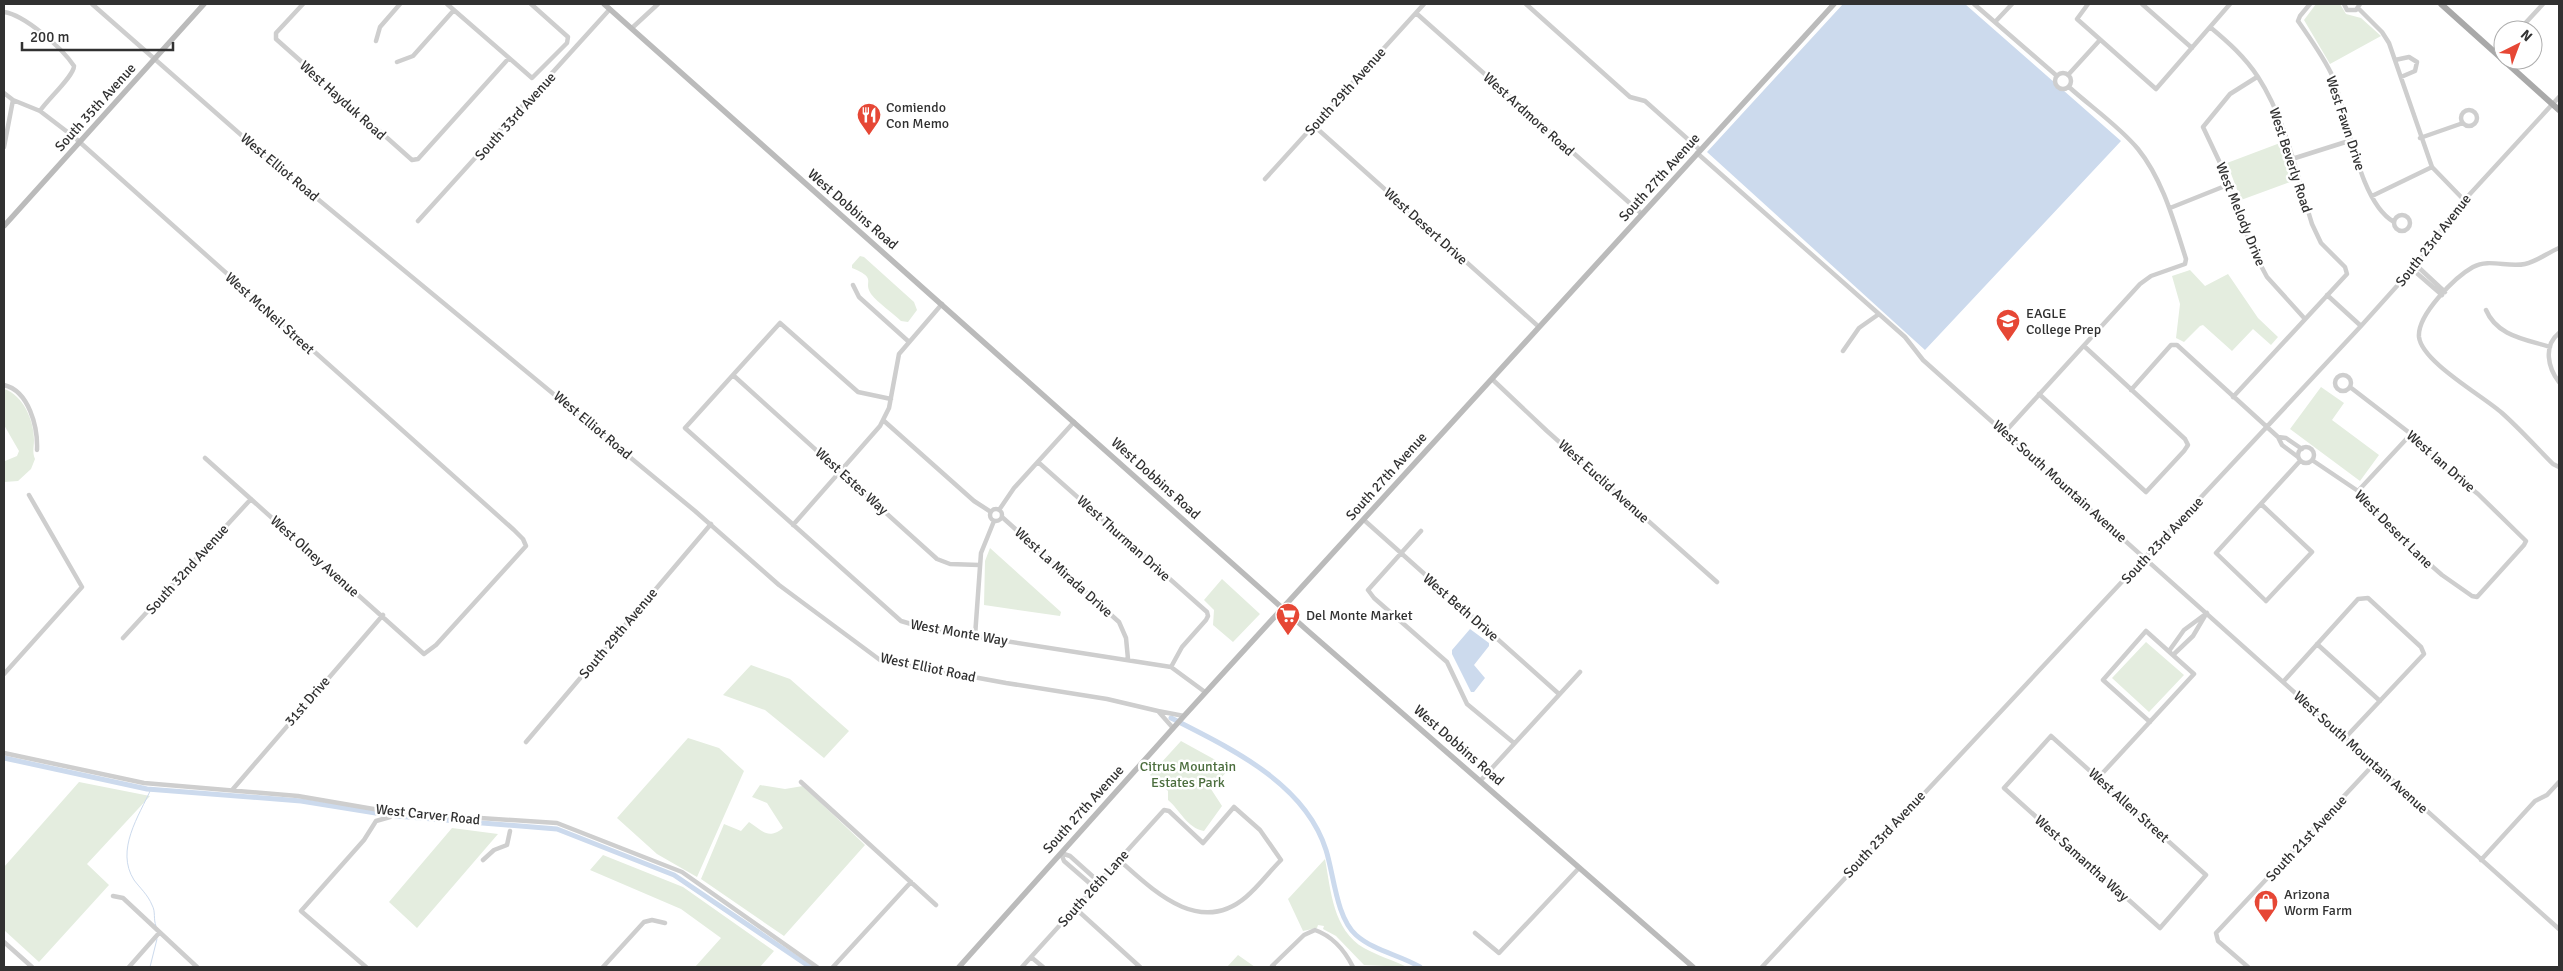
<svg xmlns="http://www.w3.org/2000/svg" width="2563" height="971" font-family="Signika,sans-serif">
  <rect width="100%" height="100%" fill="#fff"/>
  <path fill="#e4eddf" d="M 2316,4 L 2340,4 L 2346,14 L 2361,18 L 2381,36 L 2330,64 L 2304,20 Z
    M 2280,143 L 2293,181 L 2241,200 L 2227,163 Z
    M 860,256 L 864,257 L 914,302 L 917,310 L 908,322 L 901,321 C 892,312 879,304 871,294 C 862,281 879,279 852,268 L 852,265 Z
    M 2190,270 L 2205,286 L 2228,274 L 2258,318 L 2278,337 L 2271,345 L 2253,329 L 2232,351 L 2203,325 L 2200,326 L 2184,342 L 2176,338 L 2180,304 L 2172,276 Z
    M 2321,387 L 2344,403 L 2332,420 L 2379,455 L 2360,481 L 2290,429 Z
    M 4,389 C 23,395 34,420 34,440 C 34,448 32,452 35,459 L 31,469 L 18,481 L 4,482 L 4,459 L 5,461 L 17,456 L 19,451 L 4,425 Z
    M 990,548 L 1061,612 L 1060,616 L 984,605 L 985,561 Z
    M 1222,579 L 1260,614 L 1233,642 L 1213,625 L 1214,610 L 1204,600 Z
    M 2146,642 L 2184,675 L 2149,712 L 2112,678 Z
    M 751,665 L 790,679 L 849,731 L 824,758 L 765,710 L 723,695 Z
    M 688,738 L 719,748 L 744,771 L 697,877 L 657,854 L 617,818 Z
    M 1181,741 L 1230,768 L 1211,789 L 1222,806 L 1204,831 C 1187,828 1180,810 1168,800 L 1168,791 L 1150,775 Z
    M 79,782 L 150,796 L 87,864 L 109,885 L 39,962 L 4,930 L 4,867 Z
    M 760,785 L 785,789 L 803,786 L 865,845 L 784,936 L 701,879 L 724,824 L 741,831 L 749,822 C 763,831 768,840 783,828 L 767,803 L 752,797 Z
    M 452,828 L 498,834 L 417,928 L 389,902 Z
    M 603,855 L 683,887 L 774,951 L 760,967 L 695,967 L 721,938 L 681,909 L 590,870 Z
    M 1325,859 C 1331,891 1333,930 1364,948 C 1378,956 1393,960 1407,967 L 1364,965 L 1336,936 L 1323,929 L 1324,926 L 1318,925 L 1317,928 L 1303,931 L 1288,899 Z
    M 1238,955 L 1255,967 L 1227,967 Z"/>
  <path fill="#ccdaed" d="M 1843,4 L 1965,4 L 2121,141 L 1925,350 L 1707,152 Z
    M 1470,629 L 1489,643 L 1489,646 L 1474,665 L 1485,678 L 1474,692 L 1471,692 L 1452,654 L 1452,650 Z"/>
  <g fill="none" stroke-linecap="round" stroke-linejoin="round">
    <path stroke="#ccdaed" stroke-width="1" d="M 151,789 C 139,816 115,850 134,880 C 140,888 148,895 152,905 C 156,912 153,919 156,926
      M 150,967 L 157,939"/>
    <path stroke="#ccdaed" stroke-width="5" d="M 1171,718 C 1230,748 1305,783 1326,850 C 1334,875 1336,917 1356,935 C 1374,951 1400,955 1420,967
      M 4,758 L 147,789 L 301,801 L 382,814
      M 396,816 L 557,829 L 674,875 L 810,967"/>
    <path stroke="#cecece" stroke-width="4.5" d="M 92,4 L 256,148 L 695,511 L 779,585 L 880,660 L 1006,683 L 1107,699 L 1158,711 L 1173,728
      M 303,4 L 276,33 L 276,39 L 412,160 L 418,159 L 509,58
      M 447,4 L 532,78 L 567,43 L 568,37 L 531,4
      M 1526,4 L 1630,97 L 1645,101 L 1700,150
      M 1974,4 L 2057,76
      M 2088,4 L 2077,19 L 2156,89 L 2230,4
      M 2142,4 L 2192,48
      M 2310,4 L 2300,16 L 2298,21 C 2310,38 2322,55 2331,73 C 2348,111 2357,201 2394,222
      M 2344,4 L 2347,10 L 2356,10 L 2360,4
      M 2358,8 L 2382,32 L 2389,43 L 2432,167 L 2464,200
      M 4,12 C 25,15 62,48 74,66 C 74,76 47,100 40,111
      M 1416,13 L 1642,214
      M 1995,22 L 2012,4
      M 2210,27 C 2228,42 2245,57 2258,77 C 2286,120 2297,176 2312,224 L 2321,243 L 2345,267 L 2347,274 L 2233,397
      M 632,28 L 658,4
      M 2519,30 L 2543,4
      M 376,41 L 380,27 L 400,4
      M 2497,55 L 2503,48
      M 2395,60 L 2409,57 L 2417,62 L 2415,71 L 2401,77
      M 397,62 L 413,56 L 454,10
      M2055 81a8 8 0 1 1 16 0a8 8 0 1 1-16 0Z
      M 2068,75 L 2099,41
      M 2257,77 L 2230,94 L 2203,127 L 2230,184 L 2251,247 L 2267,277 L 2305,319
      M 4,93 L 13,100 L 40,111 L 74,137 L 514,530 L 523,539 L 526,546 L 436,645 L 424,654 L 205,458
      M2461 118a8 8 0 1 1 16 0a8 8 0 1 1-16 0Z
      M 1313,125 L 1539,327
      M 2420,138 L 2463,123
      M 4,147 L 13,100
      M 1697,153 L 1905,337 L 1923,360 L 2559,929
      M 2292,159 L 2352,140
      M 1265,179 L 1424,4
      M 2372,196 L 2432,167
      M 2170,208 L 2230,184
      M2394 223a8 8 0 1 1 16 0a8 8 0 1 1-16 0Z
      M 418,221 L 610,9
      M 2559,248 C 2547,253 2538,261 2525,264 C 2508,268 2489,258 2473,267 C 2455,277 2417,315 2419,337 C 2422,362 2483,396 2502,413 C 2520,429 2536,447 2553,464 L 2559,467
      M 2416,265 L 2445,292
      M 2412,269 L 2442,295
      M 853,285 L 859,297 L 908,341
      M 2327,295 L 2361,326
      M 2486,310 C 2497,336 2525,339 2550,347
      M 2559,333 C 2543,346 2548,368 2559,382
      M 1843,351 L 1859,328 L 1879,314
      M 733,375 L 937,559 L 950,564 L 979,565
      M2335 383a8 8 0 1 1 16 0a8 8 0 1 1-16 0Z
      M 1492,379 L 1547,431 L 1717,582
      M 4,385 C 29,391 38,427 37,450
      M 2131,390 L 2171,345 L 2177,345 L 2278,437 L 2282,445 L 2298,457
      M 2039,394 L 2146,492 L 2184,451 L 2188,445 L 2185,439 L 2084,346
      M 891,399 L 858,392 L 780,323 L 685,428 L 901,621 L 928,629 L 1171,667 L 1205,692
      M 883,420 L 974,501 L 991,512
      M 2005,432 L 2140,284 L 2151,276 L 2185,264 L 2186,259 C 2174,222 2163,180 2138,149 C 2119,126 2091,107 2069,87
      M 2278,437 L 2286,438 L 2302,449
      M2298 455a8 8 0 1 1 16 0a8 8 0 1 1-16 0Z
      M 2312,460 L 2358,491 L 2410,547 L 2442,575 L 2472,596 L 2477,597 L 2524,545 L 2526,541 L 2478,494 L 2444,467 L 2411,434 L 2350,387
      M 1038,462 L 1207,612 L 1208,616 L 1206,620 L 1182,647 L 1171,667
      M 2358,491 L 2411,434
      M 2261,504 L 2312,552 L 2266,601 L 2216,553 L 2300,461
      M990 515a6 6 0 1 1 12 0a6 6 0 1 1-12 0Z
      M 999,510 L 1014,488 L 1074,422
      M 1002,517 L 1119,622 L 1126,638 L 1128,659
      M 1364,520 L 1559,694
      M 793,525 L 880,426 L 889,408 L 899,354 L 942,304
      M 1421,531 L 1368,590 L 1374,598 L 1447,662 L 1467,704 L 1514,743
      M 975,636 L 981,553 L 994,521
      M 123,638 L 251,499
      M 2317,644 L 2380,701
      M 2169,651 L 2184,630 L 2207,613
      M 2173,655 L 2193,636 L 2206,614
      M 4,674 L 82,587 L 29,495
      M 2283,682 L 2358,599 L 2368,598 L 2421,647 L 2424,654 L 2345,738
      M 1158,711 L 1184,716
      M 2051,736 L 2206,875 L 2160,928 L 2004,788 Z
      M 526,742 L 711,524
      M 4,753 L 144,783 L 298,796 L 391,812 L 557,823 L 682,872 L 817,967
      M 2098,778 L 2194,674 L 2146,631 L 2103,680 L 2150,722
      M 1481,780 L 1580,672
      M 801,782 L 936,905
      M 233,789 L 383,615
      M 1061,853 L 1064,861 L 1094,887
      M 1061,853 L 1070,856 L 1099,882
      M 483,860 L 494,850 L 507,845 L 510,831
      M 2481,860 L 2535,801 L 2547,795 L 2559,782
      M 113,896 L 123,898 L 197,967
      M 1075,908 L 1140,967
      M 1475,933 L 1499,953 L 1579,868
      M 4,942 L 32,967
      M 1031,957 L 1043,967
      M 129,967 L 159,933
      M 366,967 L 301,911 L 364,840 L 376,821 L 390,817
      M 603,967 L 644,922 L 652,920 L 665,923
      M 833,967 L 911,882
      M 1022,967 L 1164,810 L 1169,811 L 1203,843 L 1234,807 L 1260,830 L 1281,860 C 1269,872 1259,886 1246,897 C 1199,937 1153,890 1119,860
      M 1274,967 L 1272,966 L 1304,935 L 1315,930 C 1332,936 1345,951 1353,967
      M 1762,967 L 2361,326 L 2414,267 L 2458,207 L 2559,97
      M 2248,967 L 2218,941 L 2216,933 L 2374,764"/>
    <path stroke="#bbb" stroke-width="5.5" d="M 604,4 L 1308,631 L 1693,967
      M 4,226 L 204,4
      M 959,967 L 1184,716 L 1834,4"/>
    <path stroke="#a9a9a9" stroke-width="6" d="M 2441,4 L 2559,110"/>
  </g>
  <defs>
    <symbol id="restaurant-pin" viewBox="-11 -11 22 30"><path d="M0 17L-7.5 6A9.5 9.5 0 1 1 7.5 6Z" fill="#e64735" stroke="#fff"/><path d="M-5-6h1v4h1v-4h1v4h1v-4h1v5L-1.5 .5V6h-2V.5L-5-1ZM5-6V6H3V1.5H1.5Q1.5-4 5-6Z" fill="#fff"/></symbol>
    <symbol id="school-pin" viewBox="-11 -11 22 30"><path d="M0 17L-7.5 6A9.5 9.5 0 1 1 7.5 6Z" fill="#e64735" stroke="#fff"/><path d="M0-5L7-2L0 1L-7-2ZM-4 1L0 2.5L4 1V4Q0 6-4 4Z" fill="#fff"/></symbol>
    <symbol id="supermarket-pin" viewBox="-11 -11 22 30"><path d="M0 17L-7.5 6A9.5 9.5 0 1 1 7.5 6Z" fill="#e64735" stroke="#fff"/><path d="M-6-5.5h2.5l.6 2H6L4.5 2H-2.5L-4.4-4H-6ZM-1.5 3.2a1.3 1.3 0 1 0 .1 0ZM3 3.2a1.3 1.3 0 1 0 .1 0Z" fill="#fff"/></symbol>
    <symbol id="shop-pin" viewBox="-11 -11 22 30"><path d="M0 17L-7.5 6A9.5 9.5 0 1 1 7.5 6Z" fill="#e64735" stroke="#fff"/><path d="M-5-2.5h2.3a2.7 3.5 0 0 1 5.4 0H5L5.5 6h-11ZM-1.5-2.5h3a1.5 2.3 0 0 0-3 0Z" fill="#fff"/></symbol>
  </defs>
  <g fill-rule="evenodd">
    <use href="#restaurant-pin" x="855" y="101" width="28" height="38"/>
    <use href="#school-pin" x="1994" y="307" width="28" height="38"/>
    <use href="#supermarket-pin" x="1274" y="601" width="28" height="38"/>
    <use href="#shop-pin" x="2252" y="888" width="28" height="38"/>
  </g>
  <g text-anchor="middle" stroke-width="5" stroke-linejoin="round" paint-order="stroke">
    <g font-size="14" fill="#313131" stroke="#fff">
      <text transform="translate(1345 91) rotate(-48)" y="5">South 29th Avenue</text>
      <text transform="translate(343 100) rotate(42)" y="5">West Hayduk Road</text>
      <text transform="translate(95 107) rotate(-48)" y="5">South 35th Avenue</text>
      <text transform="translate(1529 114) rotate(42)" y="5">West Ardmore Road</text>
      <text transform="translate(515 116) rotate(-48)" y="5">South 33rd Avenue</text>
      <text transform="translate(2346 123) rotate(72)" y="5">West Fawn Drive</text>
      <text transform="translate(2291 160) rotate(72)" y="5">West Beverly Road</text>
      <text transform="translate(280 167) rotate(40)" y="5">West Elliot Road</text>
      <text transform="translate(1659 177) rotate(-48)" y="5">South 27th Avenue</text>
      <text transform="translate(853 209) rotate(41)" y="5">West Dobbins Road</text>
      <text transform="translate(2241 214) rotate(68)" y="5">West Melody Drive</text>
      <text transform="translate(1426 226) rotate(42)" y="5">West Desert Drive</text>
      <text transform="translate(2433 240) rotate(-52)" y="5">South 23rd Avenue</text>
      <text transform="translate(270 313) rotate(42)" y="5">West McNeil Street</text>
      <text transform="translate(593 425) rotate(40)" y="5">West Elliot Road</text>
      <text transform="translate(2441 461) rotate(41)" y="5">West Ian Drive</text>
      <text transform="translate(1386 476) rotate(-48)" y="5">South 27th Avenue</text>
      <text transform="translate(1156 478) rotate(42)" y="5">West Dobbins Road</text>
      <text transform="translate(852 481) rotate(42)" y="5">West Estes Way</text>
      <text transform="translate(1604 481) rotate(42)" y="5">West Euclid Avenue</text>
      <text transform="translate(2060 481) rotate(42)" y="5">West South Mountain Avenue</text>
      <text transform="translate(2394 529) rotate(45)" y="5">West Desert Lane</text>
      <text transform="translate(1124 538) rotate(42)" y="5">West Thurman Drive</text>
      <text transform="translate(2162 540) rotate(-47)" y="5">South 23rd Avenue</text>
      <text transform="translate(315 556) rotate(42)" y="5">West Olney Avenue</text>
      <text transform="translate(187 569) rotate(-48)" y="5">South 32nd Avenue</text>
      <text transform="translate(1064 572) rotate(42)" y="5">West La Mirada Drive</text>
      <text transform="translate(1461 607) rotate(41)" y="5">West Beth Drive</text>
      <text transform="translate(959 632) rotate(10)" y="5">West Monte Way</text>
      <text transform="translate(618 633) rotate(-50)" y="5">South 29th Avenue</text>
      <text transform="translate(928 667) rotate(12)" y="5">West Elliot Road</text>
      <text transform="translate(307 701) rotate(-49)" y="5">31st Drive</text>
      <text transform="translate(1459 745) rotate(41)" y="5">West Dobbins Road</text>
      <text transform="translate(2361 752) rotate(42)" y="5">West South Mountain Avenue</text>
      <text transform="translate(2129 805) rotate(42)" y="5">West Allen Street</text>
      <text transform="translate(1083 809) rotate(-48)" y="5">South 27th Avenue</text>
      <text transform="translate(428 814) rotate(6)" y="5">West Carver Road</text>
      <text transform="translate(1884 834) rotate(-47)" y="5">South 23rd Avenue</text>
      <text transform="translate(2306 838) rotate(-47)" y="5">South 21st Avenue</text>
      <text transform="translate(2082 858) rotate(42)" y="5">West Samantha Way</text>
      <text transform="translate(1093 888) rotate(-48)" y="5">South 26th Lane</text>
    </g>
    <g font-size="14" fill="#313131" stroke="#fff" text-anchor="start">
      <text x="886" y="112">Comiendo<tspan x="886" dy="16">Con Memo</tspan></text>
      <text x="2026" y="318">EAGLE<tspan x="2026" dy="16">College Prep</tspan></text>
      <text x="1306" y="620">Del Monte Market</text>
      <text x="2284" y="899">Arizona<tspan x="2284" dy="16">Worm Farm</tspan></text>
    </g>
    <g font-size="14" fill="#4b6d3d" stroke="#fff">
      <text x="1188" y="771">Citrus Mountain<tspan x="1188" dy="16">Estates Park</tspan></text>
    </g>
  </g>
  <rect width="2563" height="971" fill="none" stroke="#313131" stroke-width="10"/>
  <g transform="translate(2518 45) rotate(42)"><circle r="24" fill="#ffffff" stroke="#adadad"/>
  <path d="M0-4L9 19L0 12L-9 19Z" fill="#e64735"/>
  <text y="-8" font-size="14" font-weight="bold" text-anchor="middle" fill="#313131">N</text>
  </g>
  <path d="M22 42v8h151v-8" fill="none" stroke="#313131" stroke-width="2.5"/>
  <text x="30" y="42" font-size="15" fill="#313131" stroke="#ffffff" stroke-width="4" paint-order="stroke">200 m</text>
</svg>
